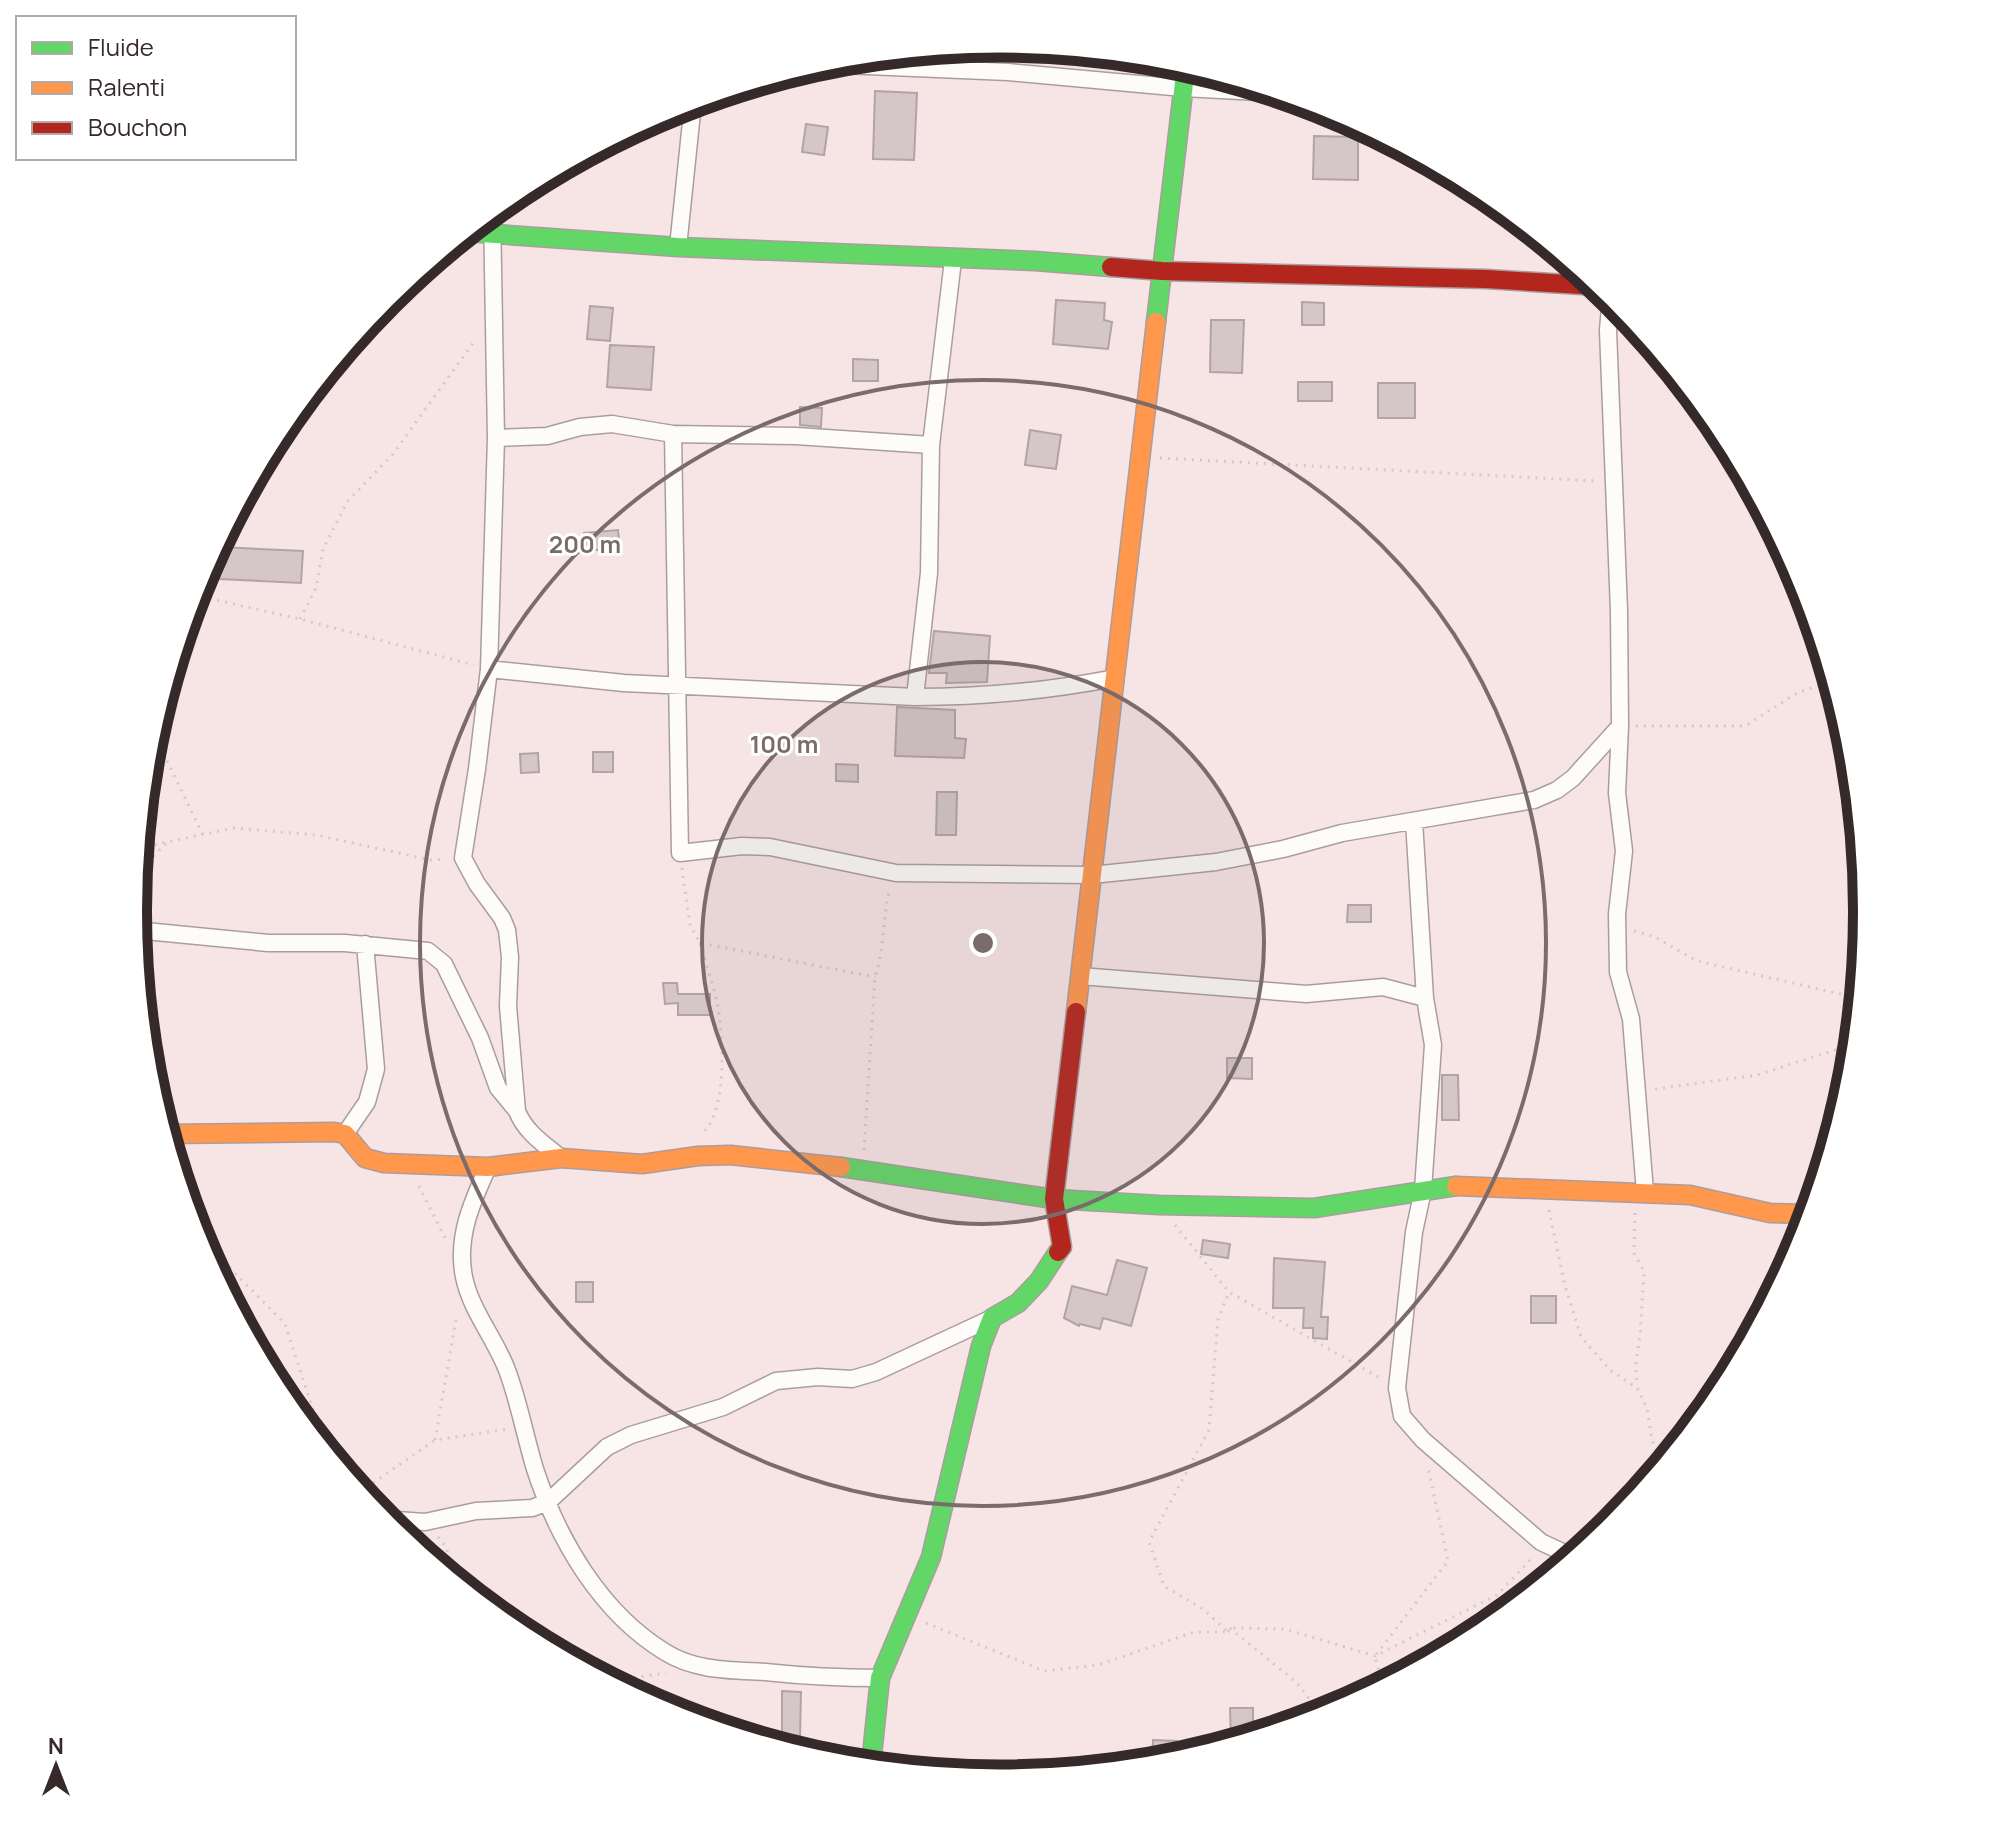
<svg xmlns="http://www.w3.org/2000/svg" width="2000" height="1822" font-family="Manrope,sans-serif">
  <rect width="100%" height="100%" fill="#f7e5e6"/>
  <path fill="#d4c6c9" stroke="#b1a4a6" stroke-width="2" d="M 875,91 L 917,93 L 914,160 L 873,159 Z
    M 806,124 L 828,127 L 824,155 L 802,152 Z
    M 1314,136 L 1358,137 L 1358,180 L 1313,179 Z
    M 1056,300 L 1105,303 L 1104,320 L 1112,322 L 1108,349 L 1053,344 Z
    M 1302,302 L 1324,303 L 1324,325 L 1302,325 Z
    M 590,306 L 613,308 L 610,341 L 587,339 Z
    M 1211,320 L 1244,320 L 1242,373 L 1210,372 Z
    M 610,345 L 654,347 L 651,390 L 607,387 Z
    M 853,359 L 878,360 L 878,381 L 853,381 Z
    M 1298,382 L 1332,382 L 1332,401 L 1298,401 Z
    M 1378,383 L 1415,383 L 1415,418 L 1378,418 Z
    M 800,407 L 822,408 L 821,427 L 800,425 Z
    M 1030,430 L 1061,435 L 1056,469 L 1025,465 Z
    M 618,530 L 620,548 L 586,551 L 584,533 Z
    M 220,547 L 303,551 L 301,583 L 219,579 Z
    M 934,631 L 990,636 L 987,682 L 946,683 L 947,673 L 929,673 Z
    M 897,707 L 955,710 L 955,738 L 966,739 L 964,758 L 895,756 Z
    M 593,752 L 613,752 L 613,772 L 593,772 Z
    M 538,753 L 539,772 L 521,773 L 520,754 Z
    M 836,764 L 858,765 L 858,782 L 836,781 Z
    M 937,792 L 957,792 L 956,835 L 936,835 Z
    M 1348,905 L 1371,905 L 1371,922 L 1347,922 Z
    M 663,983 L 677,983 L 678,994 L 710,994 L 710,1015 L 678,1015 L 678,1003 L 665,1004 Z
    M 1227,1058 L 1252,1058 L 1252,1079 L 1227,1078 Z
    M 1442,1075 L 1458,1075 L 1459,1120 L 1442,1120 Z
    M 1203,1240 L 1230,1244 L 1228,1258 L 1201,1254 Z
    M 1274,1258 L 1325,1262 L 1321,1317 L 1328,1317 L 1327,1339 L 1313,1338 L 1313,1328 L 1303,1328 L 1304,1308 L 1273,1308 Z
    M 1117,1260 L 1147,1268 L 1131,1326 L 1103,1318 L 1100,1329 L 1080,1324 L 1079,1326 L 1064,1318 L 1072,1286 L 1107,1295 Z
    M 576,1282 L 593,1282 L 593,1302 L 576,1302 Z
    M 1531,1296 L 1556,1296 L 1556,1323 L 1531,1323 Z
    M 782,1691 L 801,1692 L 800,1740 L 782,1741 Z
    M 1230,1708 L 1253,1708 L 1253,1736 L 1231,1743 Z
    M 1153,1740 L 1177,1741 L 1176,1759 L 1152,1763 Z"/>
  <g fill="none" stroke-linecap="round" stroke-linejoin="round">
    <defs>
      <path id="street" d="M 820,64 L 1008,72 L 1183,88 L 1276,93
        M 492,212 L 496,438 L 489,669 L 477,769 L 463,858 L 477,884 L 502,918 L 507,930 L 510,957 L 508,1006 L 517,1111 C 525,1132 544,1144 561,1158
        M 678,247 L 693,103
        M 1611,296 L 1608,330 L 1619,611 L 1620,726 L 1617,793 L 1624,851 L 1617,914 L 1618,972 L 1631,1019 L 1645,1192
        M 673,434 L 680,853 L 742,846 L 770,847 L 896,873 L 1092,875 L 1216,862 L 1283,849 L 1342,833 L 1534,800 L 1557,790 L 1573,778 L 1620,726
        M 496,438 L 547,436 L 580,427 L 612,424 L 673,434 L 796,436 L 931,445
        M 489,669 L 624,683 L 915,697 C 983,697 1048,691 1115,678
        M 915,697 L 929,573 L 931,445 L 953,260
        M 1414,821 L 1425,998 L 1433,1045 L 1423,1190 L 1414,1232 L 1397,1388 L 1402,1416 L 1423,1440 L 1541,1542 L 1573,1557
        M 135,930 L 268,943 L 345,943 L 428,951 L 444,964 L 480,1038 L 498,1088 L 517,1111
        M 1080,976 L 1306,994 L 1383,987 L 1425,998
        M 345,1134 L 367,1102 L 376,1069 L 365,944
        M 488,1167 C 472,1202 456,1237 464,1277 C 471,1311 495,1338 507,1370 C 519,1402 525,1436 535,1469 C 558,1540 601,1613 665,1652 C 695,1671 731,1670 765,1672 C 803,1676 841,1678 880,1678
        M 383,1519 L 425,1522 L 476,1511 L 532,1508 L 548,1502 L 607,1447 L 631,1435 L 723,1407 L 776,1381 L 818,1377 L 852,1379 L 876,1372 L 992,1318"/>
      <path id="fast" d="M 467,232 L 678,247 L 1035,261 L 1111,267
        M 1156,322 L 1186,66
        M 841,1167 L 1054,1199 L 1159,1205 L 1314,1208 L 1456,1186
        M 871,1765 L 880,1678 L 931,1557 L 981,1346 L 992,1318 L 1018,1303 L 1039,1281 L 1058,1252"/>
      <path id="slow" d="M 1076,1012 L 1156,322
        M 166,1134 L 334,1132 L 345,1134 L 365,1158 L 384,1163 L 488,1167 L 561,1158 L 642,1164 L 698,1156 L 730,1155 L 841,1167
        M 1456,1186 L 1690,1195 L 1770,1213 L 1810,1214"/>
      <path id="jam" d="M 1111,267 L 1162,271 L 1486,279 L 1598,286
        M 1058,1252 L 1062,1247 L 1054,1199 L 1076,1012"/>
    </defs>
    <use href="#street" stroke="#ab9d9e" stroke-width="19"/>
    <use href="#fast" stroke="#ab9d9e" stroke-width="21"/>
    <use href="#slow" stroke="#ab9d9e" stroke-width="21"/>
    <use href="#jam" stroke="#ab9d9e" stroke-width="21"/>
    <path stroke="#d1caca" stroke-width="3" stroke-dasharray="2 6" stroke-linecap="butt" d="M 1160,458 L 1596,481
      M 194,595 L 300,619 L 474,665
      M 300,619 L 316,588 L 323,549 L 347,502 L 393,454 L 476,339
      M 1636,726 L 1745,726 L 1797,693 L 1832,681
      M 153,732 L 203,835
      M 139,848 L 234,828 L 316,835 L 431,860 L 446,859
      M 682,868 L 690,925 L 700,943 L 875,977
      M 137,874 L 167,842
      M 1634,931 L 1655,937 L 1697,961 L 1858,998
      M 700,943 C 707,969 718,996 720,1022 C 723,1055 726,1112 701,1135
      M 1655,1089 L 1757,1075 L 1854,1044
      M 864,1150 L 875,977 C 885,948 882,918 890,888
      M 419,1186 L 446,1240
      M 1549,1210 L 1564,1282 L 1581,1337 L 1610,1370 L 1637,1388 L 1647,1408 L 1652,1440 L 1662,1464
      M 1635,1213 L 1634,1253 L 1644,1271 L 1640,1335 L 1636,1364 L 1637,1386
      M 1175,1225 L 1229,1292 L 1380,1378
      M 196,1233 L 285,1324 L 315,1416 L 335,1461
      M 435,1440 L 457,1314
      M 360,1492 L 435,1440 L 509,1429
      M 438,1537 L 446,1547 L 456,1581
      M 926,1623 L 1044,1671 L 1098,1665 L 1194,1632 L 1228,1632 L 1203,1609 L 1164,1586 L 1149,1542 L 1209,1430 L 1218,1319 L 1229,1292
      M 1230,1628 L 1297,1683 L 1322,1715
      M 1228,1632 L 1230,1628 L 1285,1629 L 1375,1656 L 1497,1595 L 1532,1558
      M 610,1681 L 666,1673
      M 1382,1685 L 1375,1656 L 1448,1561 L 1428,1467"/>
    <use href="#street" stroke="#fefbfb" stroke-width="16"/>
    <use href="#fast" stroke="#63d668" stroke-width="18"/>
    <use href="#slow" stroke="#ff974d" stroke-width="18"/>
    <use href="#jam" stroke="#b3261e" stroke-width="18"/>
  </g>
  <circle cx="983" cy="943" r="281" fill="#7a6b6c" fill-opacity=".12"/>
  <g fill="none" stroke="#7a6b6c" stroke-width="4">
    <circle cx="983" cy="943" r="281"/>
    <circle cx="983" cy="943" r="563"/>
  </g>
  <path d="M0 0H2000V1822H0ZM147 911a853 853 0 1 1 1706 0a853 853 0 1 1-1706 0Z" fill="#fff" fill-rule="evenodd"/>
  <path fill="none" stroke="#36292a" stroke-width="10" d="M147 911a853 853 0 1 1 1706 0a853 853 0 1 1-1706 0Z"/>
  <circle cx="983" cy="943" r="12" fill="#7a6b6c" stroke="#fff" stroke-width="4"/>
  <g font-size="24" text-anchor="middle" font-weight="bold" fill="#7a6b6c" stroke="#fff" stroke-width="6" stroke-linejoin="round" paint-order="stroke">
    <text x="585" y="553">200 m</text>
    <text x="784" y="753">100 m</text>
  </g>
  <rect x="16" y="16" width="280" height="144" fill="#ffffff" stroke="#afa9aa" stroke-width="2"/>
  <rect x="32" y="42" width="40" height="12" fill="#63d668" stroke="#afa9aa" stroke-width="2"/>
  <text x="88" y="56" font-size="24" fill="#36292a">Fluide</text>
  <rect x="32" y="82" width="40" height="12" fill="#ff974d" stroke="#afa9aa" stroke-width="2"/>
  <text x="88" y="96" font-size="24" fill="#36292a">Ralenti</text>
  <rect x="32" y="122" width="40" height="12" fill="#b3261e" stroke="#afa9aa" stroke-width="2"/>
  <text x="88" y="136" font-size="24" fill="#36292a">Bouchon</text>
  <g transform="translate(56 1766)" stroke="#ffffff" stroke-width="6" paint-order="stroke">
  <path d="M0-6L14 30L0 20L-14 30Z" fill="#36292a"/>
  <text y="-12" font-size="22" font-weight="bold" text-anchor="middle" fill="#36292a">N</text>
  </g>
</svg>
